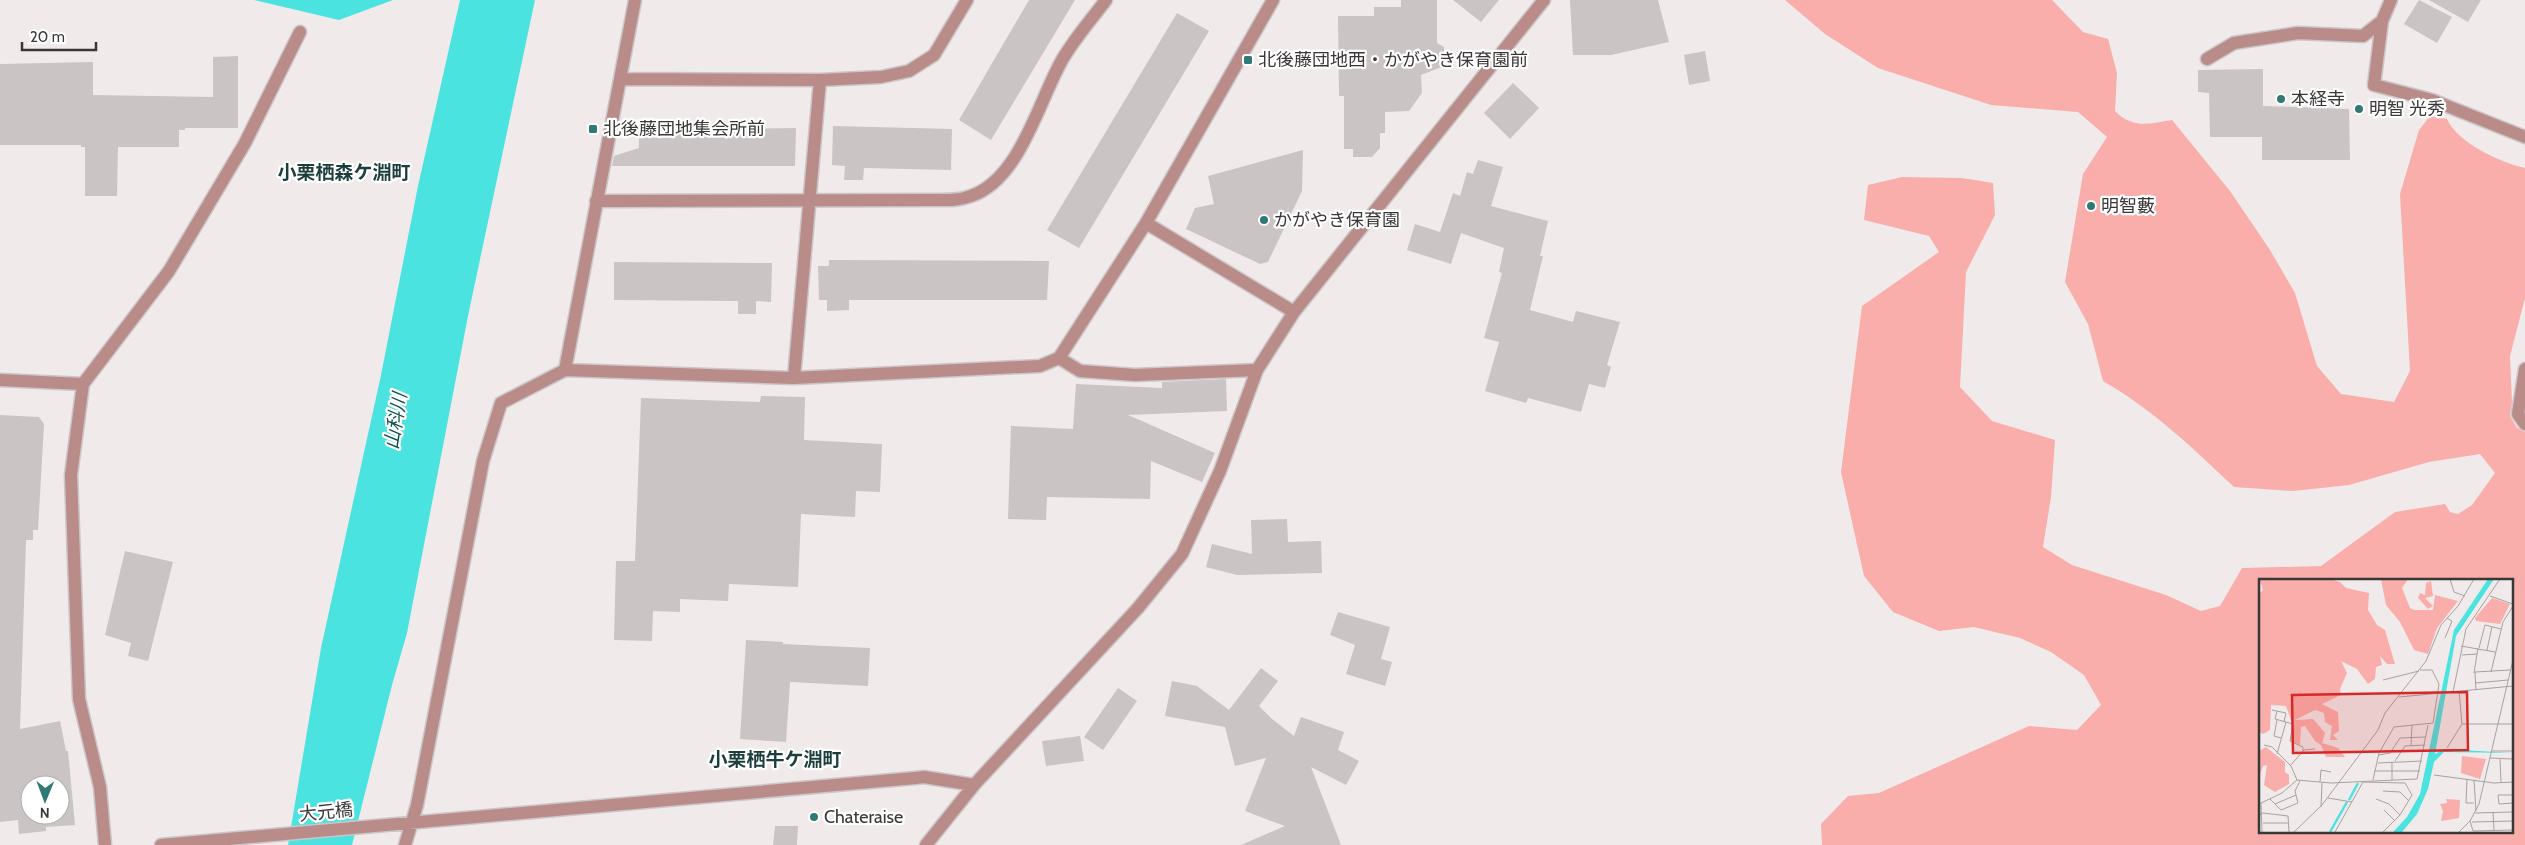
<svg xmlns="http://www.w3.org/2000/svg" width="2525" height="845" font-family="Cabin,'Noto Sans JP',sans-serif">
  <rect width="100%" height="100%" fill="#f0eaea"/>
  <path fill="#f9aeab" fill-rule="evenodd" d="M 1785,0 L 2052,0 L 2083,32 L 2108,39 L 2117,73 L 2115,111 C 2133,129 2149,124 2172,120 L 2230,191 L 2270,250 L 2295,293 L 2317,366 L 2341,394 L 2394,402 L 2410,371 L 2400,194 L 2419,130 L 2430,116 L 2447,119 C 2458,143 2499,162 2525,168 L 2525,298 L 2510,356 L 2512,402 L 2510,416 L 2517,428 L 2525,432 L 2525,845 L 1822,845 L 1821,824 L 1848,796 L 1879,793 L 2029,726 L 2077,730 L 2101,705 L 2084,675 L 2051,652 L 2020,638 L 1974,627 L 1939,631 L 1893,612 L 1864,576 L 1841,472 L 1862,306 L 1939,252 L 1929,236 L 1864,220 L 1868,185 L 1902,177 L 1962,178 L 1993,183 L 1995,215 L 1966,272 L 1960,387 L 1992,421 L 2055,440 L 2051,497 L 2043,547 L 2072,565 L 2166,595 L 2201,611 L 2220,606 L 2242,568 L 2321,566 L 2395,512 L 2445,504 L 2450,512 L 2458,514 L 2472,505 L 2495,473 L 2480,454 L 2429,462 L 2349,485 L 2293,491 L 2234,487 C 2193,448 2152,409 2103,381 L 2088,324 L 2065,282 L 2083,174 L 2107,137 L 2078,112 L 1991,105 L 1878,68 L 1825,34 ZM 2260,580 L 2511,580 L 2511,831 L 2260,831 Z"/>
  <path fill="#4be3e0" d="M 254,0 L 393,0 L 339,20 Z
    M 460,0 L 535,0 L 468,316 L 407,633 L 392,685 L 352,845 L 288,845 L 321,648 L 381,375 L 418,186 Z"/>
  <path fill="#cac4c4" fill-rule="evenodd" d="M 1029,0 L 1075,0 L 991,140 L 959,120 Z
    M 1401,0 L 1437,0 L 1437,43 L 1444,47 L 1444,66 L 1421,75 L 1422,93 L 1409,111 L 1385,112 L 1385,133 L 1380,133 L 1380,148 L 1372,157 L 1353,157 L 1353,149 L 1344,149 L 1344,96 L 1339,96 L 1338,16 L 1374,16 L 1374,7 L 1401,7 Z
    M 1453,0 L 1499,0 L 1481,22 Z
    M 1570,0 L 1658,0 L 1669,42 L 1611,55 L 1573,55 Z
    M 2419,0 L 2452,17 L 2437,43 L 2404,24 Z
    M 2429,0 L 2481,0 L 2468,22 Z
    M 1177,13 L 1209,31 L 1079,248 L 1047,230 Z
    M 1705,51 L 1710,81 L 1689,85 L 1684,55 Z
    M 238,56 L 238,128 L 185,128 L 185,130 L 179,130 L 179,147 L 118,147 L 117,196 L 85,196 L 85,147 L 81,147 L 81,145 L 0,145 L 0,64 L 93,62 L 93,95 L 213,97 L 213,57 Z
    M 2263,69 L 2263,106 L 2349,109 L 2350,160 L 2262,160 L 2262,137 L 2210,137 L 2209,93 L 2198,92 L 2198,70 Z
    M 1513,83 L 1539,108 L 1510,139 L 1484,113 Z
    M 833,126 L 952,129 L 951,170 L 864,168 L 863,180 L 844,180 L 845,166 L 832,165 Z
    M 796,128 L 795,166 L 612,166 L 614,156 L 639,148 L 639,130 Z
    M 1303,150 L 1302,191 L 1268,262 L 1260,264 L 1186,229 L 1195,208 L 1214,204 L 1208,176 Z
    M 1478,160 L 1503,167 L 1491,206 L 1548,221 L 1540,256 L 1543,256 L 1530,310 L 1573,322 L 1576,311 L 1620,322 L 1607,365 L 1611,367 L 1605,388 L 1589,384 L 1581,412 L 1528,398 L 1526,403 L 1485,391 L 1499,342 L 1484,338 L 1502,273 L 1499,272 L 1504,248 L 1461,233 L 1451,264 L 1407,250 L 1415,224 L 1440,232 L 1453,193 L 1460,196 L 1467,172 L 1473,174 Z
    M 829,260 L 1049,261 L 1047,300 L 849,300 L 849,310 L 827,311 L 827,300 L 819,300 L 818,266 L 829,266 Z
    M 614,262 L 772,263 L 771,302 L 756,301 L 756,314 L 738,314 L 738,301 L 614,300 Z
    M 1226,379 L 1227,411 L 1128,415 L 1215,453 L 1202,482 L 1151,461 L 1150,499 L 1047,497 L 1046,520 L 1008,519 L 1011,426 L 1073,429 L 1076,384 L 1162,388 L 1162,382 Z
    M 761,396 L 805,397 L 804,440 L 882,444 L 880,492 L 856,491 L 855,517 L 801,514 L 798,587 L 729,584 L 728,601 L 680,599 L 680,612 L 653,611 L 652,641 L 614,640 L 616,561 L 635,561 L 641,398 L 760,402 Z
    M 0,415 L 39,417 L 44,424 L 38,530 L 33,530 L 33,540 L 26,540 L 20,729 L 60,721 L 66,751 L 68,751 L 75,825 L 46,827 L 46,831 L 19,834 L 18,820 L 0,822 ZM 30,785 L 60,785 L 60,815 L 30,815 Z
    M 1287,519 L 1288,542 L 1321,541 L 1322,573 L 1237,575 L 1206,567 L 1212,544 L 1252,554 L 1251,520 Z
    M 125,551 L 173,562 L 148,661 L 128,656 L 131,643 L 105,635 Z
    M 1338,612 L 1390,627 L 1381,659 L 1392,662 L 1385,686 L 1346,674 L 1355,645 L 1330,635 Z
    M 746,640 L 783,642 L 783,644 L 870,648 L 868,686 L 790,682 L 786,742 L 740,739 Z
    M 1261,668 L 1278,681 L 1259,706 L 1272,719 L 1294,736 L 1301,717 L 1344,732 L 1338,750 L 1359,761 L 1346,785 L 1311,767 L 1341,845 L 1241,845 L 1285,826 L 1245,811 L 1266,758 L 1235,766 L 1225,727 L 1165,716 L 1172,681 L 1197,686 L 1229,710 Z
    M 1118,688 L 1137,701 L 1103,750 L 1084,737 Z
    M 1080,736 L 1084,761 L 1046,766 L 1042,741 Z
    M 775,826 L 798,826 L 797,845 L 773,845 Z"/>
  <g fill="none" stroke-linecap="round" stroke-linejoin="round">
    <defs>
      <path id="minor" d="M 2382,21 L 2374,85 L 2432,100 L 2525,137
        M 2207,59 L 2234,43 L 2298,33 L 2363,36 L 2382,21 L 2391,0
        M 620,79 L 820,80 L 881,77 L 909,71 L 934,55 L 967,0
        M 596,201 L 930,200 C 944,200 958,201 971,196 C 1020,179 1038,103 1061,62 C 1073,40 1091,20 1106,0
        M 1146,223 L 1294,312
        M 1059,358 L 1080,371 L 1135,375 L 1257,370
        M 2525,369 L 2518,414 L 2525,424
        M 565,370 L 635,0
        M 794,378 L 820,80
        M 0,380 L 83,384 L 71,475 L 79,699 L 100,787 L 105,845
        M 83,384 L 169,271 L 245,143 L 300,32
        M 161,845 L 915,778 L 924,777 L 974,785
        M 405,845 L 417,805 L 483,461 L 501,403 L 565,370 L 794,378 L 1040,366 L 1059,358 L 1146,223 L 1273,0
        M 926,845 L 974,785 L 1138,608 L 1182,554 L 1220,471 L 1257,370 L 1294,312 L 1544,0"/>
    </defs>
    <use href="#minor" stroke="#ccc6c6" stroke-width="15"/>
    <use href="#minor" stroke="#b98b89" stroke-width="12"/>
  </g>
  <g fill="#307977" stroke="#fff" stroke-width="2">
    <rect x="1243" y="55" width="10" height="10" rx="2.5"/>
    <circle cx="2281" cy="99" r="5"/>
    <circle cx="2359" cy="109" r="5"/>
    <rect x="588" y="124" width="10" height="10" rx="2.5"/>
    <circle cx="2091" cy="206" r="5"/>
    <circle cx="1264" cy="220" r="5"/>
    <circle cx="814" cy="817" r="5"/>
  </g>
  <g text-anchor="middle" stroke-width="4.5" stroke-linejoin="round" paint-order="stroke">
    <g font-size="18" fill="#3a3737" stroke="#fff" text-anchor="start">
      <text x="1258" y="66">北後藤団地西・かがやき保育園前</text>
      <text x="2291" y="105">本経寺</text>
      <text x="2369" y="115">明智 光秀</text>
      <text x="603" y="135">北後藤団地集会所前</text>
      <text x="2101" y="212">明智藪</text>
      <text x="1274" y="226">かがやき保育園</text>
      <text x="824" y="823">Chateraise</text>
    </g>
    <g font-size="18" fill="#3a3737" stroke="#fff">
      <text transform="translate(326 812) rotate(-6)" y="6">大元橋</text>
    </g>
    <g font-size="19" font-weight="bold" fill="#1b3e3d" stroke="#fff">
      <text x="344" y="179">小栗栖森ケ淵町</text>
      <text x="775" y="766">小栗栖牛ケ淵町</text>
    </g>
    <g font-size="19" font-style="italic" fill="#0f514f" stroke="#fff">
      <text transform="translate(395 421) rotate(-81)" y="7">山科川</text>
    </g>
  </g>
  <g transform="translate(2259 579)">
    <rect width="254" height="254" fill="#f0eaea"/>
    <path d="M 0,0 L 71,0 L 81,3 L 87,9 L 110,14 L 109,31 L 118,46 L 126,51 L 136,85 L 128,85 L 121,77 L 123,86 L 117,88 L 116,100 L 109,105 L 98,90 L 82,82 L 88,94 L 81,110 L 82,116 L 63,125 L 79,133 L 80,152 L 74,156 L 79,161 L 71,161 L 73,147 L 66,143 L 65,134 L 56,131 L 36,141 L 54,140 L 66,154 L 63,164 L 79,169 L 86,178 L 67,178 L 62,166 L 56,162 L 46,147 L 42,148 L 41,166 L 32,162 L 33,144 L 27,127 L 12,126 L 11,151 L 4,155 L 0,153 L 0,15 L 4,11 ZM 122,0 L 149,0 L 143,9 L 151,29 L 155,31 L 174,31 L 176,16 L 199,22 L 178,49 L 169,75 L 155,71 L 141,43 L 127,26 ZM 172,2 L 174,17 L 166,19 L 174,27 L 169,30 L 159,19 L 161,14 L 166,16 L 167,4 ZM 233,19 L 251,25 L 241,45 L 217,42 L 216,39 ZM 7,168 L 26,183 L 26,193 L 30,196 L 30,205 L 16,213 L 5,206 L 8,186 L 4,187 L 0,198 L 0,172 ZM 203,177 L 227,180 L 221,200 L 202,194 ZM 187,220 L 201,221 L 200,239 L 182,242 L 184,232 L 181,225 L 188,224 Z" fill="#f9aeab"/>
    <path d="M 229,0 L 235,0 L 197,57 L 176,175 L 185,170 L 254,174 L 185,173 L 175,183 L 169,210 L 158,235 L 143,253 L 134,253 L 148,238 L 161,215 L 195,51 Z" fill="#4be3e0"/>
    <path fill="none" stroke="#4be3e0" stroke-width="2.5" d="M 90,221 L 99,204M 71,253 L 88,223"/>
    <path fill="none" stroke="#a7a2a2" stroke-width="1" d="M 191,0 L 195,13 L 206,17M 231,17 L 254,25M 186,59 L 193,42 L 188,39M 202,67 L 236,73M 220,69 L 226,46 L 242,50M 228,71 L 233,48M 203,76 L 218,75M 232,93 L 244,43 L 254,27M 215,94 L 219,69M 124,101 L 160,92M 216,104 L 249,101M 217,111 L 216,93 L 251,91M 200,112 L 203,145 L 254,145M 194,113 L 207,50 L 241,0M 140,118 L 254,107M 13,131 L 27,134 L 25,143M 18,132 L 16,140 L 34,145 L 31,162 L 44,168 L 44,172M 18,141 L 15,157 L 22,159M 5,166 L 13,168 L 32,187 L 38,201M 152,167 L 153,146M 188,169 L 203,145M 232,172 L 254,172M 18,175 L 27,143M 120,176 L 131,174 L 141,159 L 167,158M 231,179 L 254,180M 241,180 L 242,203M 136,182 L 146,167 L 166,166M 119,184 L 163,182M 31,187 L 45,171 L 56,170M 115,192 L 161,192M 175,196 L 235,204 L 254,203M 208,200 L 207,224 L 215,224M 38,201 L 72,204 L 158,200 L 169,146M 114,201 L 120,174 L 135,148 L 174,144 L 180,105 L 173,91 L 161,91M 133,201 L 133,183M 215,201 L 217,232M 61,203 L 62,191 L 72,193M 124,212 L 141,213 L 150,222M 254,216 L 239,216 L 240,225 L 254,224M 69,219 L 93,223M 11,220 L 22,231 L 39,224 L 36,212 L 41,202M 117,220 L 130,225 L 141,236M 2,224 L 3,253M 0,225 L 23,214 L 38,201M 16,225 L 37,216M 62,228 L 63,204M 125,231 L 136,242M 234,233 L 235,251M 216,234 L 254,233M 0,236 L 4,234 L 29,237 L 30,253M 211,242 L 214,252 L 254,251M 213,243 L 254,242M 4,244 L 29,244M 35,253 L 63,226 L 119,151 L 126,134 L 167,82 L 182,46 L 199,27 L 215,0M 76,253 L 104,203 L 146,204 L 153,216 L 141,236 L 124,253M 200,253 L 211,242 L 220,225 L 254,81"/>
    <path fill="#d62828" fill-opacity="0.15" stroke="#d62828" stroke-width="2.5" d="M 208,113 L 209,171 L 34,174 L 33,116 Z"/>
    <rect width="254" height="254" fill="none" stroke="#3a3737" stroke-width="2.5"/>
  </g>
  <g transform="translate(45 800) rotate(181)"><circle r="24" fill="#ffffff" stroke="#b0afaf"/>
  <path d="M0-4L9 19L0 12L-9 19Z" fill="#307977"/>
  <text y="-8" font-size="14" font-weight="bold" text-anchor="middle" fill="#3a3737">N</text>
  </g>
  <path d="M22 42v8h74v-8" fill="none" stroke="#3a3737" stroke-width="2.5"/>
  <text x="30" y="42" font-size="15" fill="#3a3737" stroke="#ffffff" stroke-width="4" paint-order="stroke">20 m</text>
</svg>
